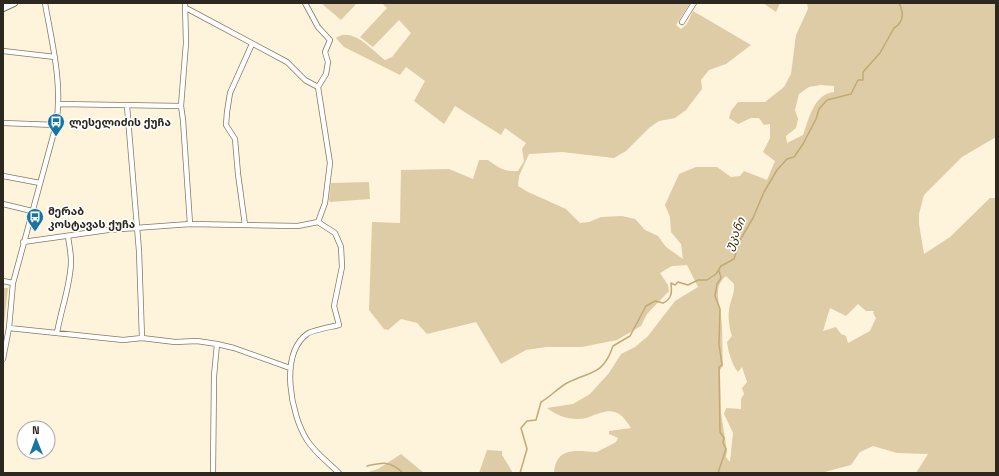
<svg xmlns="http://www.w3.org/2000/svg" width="999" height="476" font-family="'Space Grotesk','Noto Sans Georgian',sans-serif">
  <rect width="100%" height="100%" fill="#fef3db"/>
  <path fill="#decca6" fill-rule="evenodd" d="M 321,3 L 357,3 L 341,20 Z
    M 382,3 L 690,3 L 676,25 L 681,29 L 687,24 L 693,11 L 751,45 L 726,64 L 709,70 L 701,80 L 702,89 L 686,110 L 675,118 L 659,121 L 649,128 L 626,151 L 614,158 L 562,152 L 529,154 L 519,176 L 518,186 L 528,192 L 566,209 L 580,223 L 589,222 L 601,217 L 622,216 L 635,219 L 645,230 L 658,236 L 666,247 L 683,259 L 681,244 L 671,232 L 670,217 L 665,205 L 679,174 L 696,167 L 717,167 L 731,177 L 740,176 L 744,171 L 767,180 L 775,161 L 763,152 L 770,138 L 770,124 L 764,125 L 759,118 L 751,118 L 738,124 L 729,118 L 731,111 L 738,102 L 765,102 L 784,87 L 791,74 L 796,35 L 808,9 L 807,3 L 996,3 L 996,137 L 962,157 L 924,195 L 919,214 L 919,224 L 924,254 L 950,237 L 990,198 L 996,198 L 996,473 L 916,473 L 928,454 L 897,453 L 873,446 L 860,452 L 851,465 L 821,473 L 554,473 C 556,446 577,451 596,452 C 598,452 612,444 616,442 L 618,438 L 609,434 L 609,431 L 631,428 C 618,407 610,409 589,417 C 575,422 558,417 547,408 L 573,404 L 590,394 L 609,373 L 621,354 L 635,347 L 648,336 L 675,301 L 698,287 L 687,265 L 672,266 L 660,273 L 668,285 L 669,291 L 647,314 L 641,326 L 617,340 L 582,347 L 546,347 L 526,350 L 501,364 L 476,322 L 427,334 L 417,323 L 401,319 L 388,330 L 384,329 L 369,310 L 372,222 L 400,223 L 401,170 L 449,169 L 473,179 L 479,160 L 488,160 C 499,168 505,172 518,171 L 524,161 L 522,149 L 526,143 L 505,128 L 501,135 L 455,106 L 444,124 L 414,101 L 425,81 L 406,67 L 400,75 L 344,47 L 336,38 C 352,26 372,50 385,60 L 392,57 L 411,33 L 399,20 L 373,47 L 360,37 L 387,8 ZM 821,85 L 834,86 L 834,92 C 814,94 809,118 803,135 L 787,143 L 786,136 L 796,128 L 798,119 L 795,110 L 799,94 L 809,87 ZM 726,276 L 734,284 C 735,293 730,301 729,310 C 728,318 729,327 732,336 L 727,342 C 728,351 732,365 738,372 L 742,367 L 747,382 L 742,388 L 744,394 L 741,399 L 741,409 L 726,408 L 724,414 L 733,433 L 730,462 L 726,457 L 727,451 L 721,413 L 720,370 L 723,366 C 722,349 723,333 721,316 C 721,309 717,299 718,292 C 718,286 721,280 726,276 ZM 858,304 L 866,311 L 874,311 L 873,313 L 876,318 L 870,331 L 848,343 L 846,336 L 841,334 L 836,327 L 823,331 L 830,308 L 846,316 Z
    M 763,3 L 780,3 L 776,12 Z
    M 369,182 L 370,199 L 330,202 L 329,200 L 331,183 Z
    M 3,288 L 8,288 L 4,323 L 3,323 Z
    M 487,450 L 502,451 L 502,455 L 513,473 L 479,473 Z
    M 401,454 L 424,473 L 365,473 L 378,469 Z"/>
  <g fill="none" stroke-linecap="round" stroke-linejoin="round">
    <path stroke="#c2a975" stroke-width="1.5" d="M 367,466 C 384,462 390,461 403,473
      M 520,473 L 527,449 L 521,428 L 527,421 L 536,420 L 541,402 C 550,397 558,388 567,383 C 590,371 603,376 613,346 L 630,336 L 646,306 L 655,301 L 663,303 C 672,299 672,292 671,283 L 675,285 L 678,282 L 688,285 L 698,280 L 707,280 L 716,274 L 721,266 L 734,259 L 740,240 L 753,218 L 764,192 L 777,170 L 787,159 L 794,157 L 803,144 L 816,119 L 819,109 L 827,100 L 851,94 L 858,80 L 863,80 L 863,72 L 880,53 L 894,28 C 904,22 904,13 899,3
      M 718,473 L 726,449 L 723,443 L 724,438 L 720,432 L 719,367 L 722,365 L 719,344 L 720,309 L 715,296 L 717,284 L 721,278 L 719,271"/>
    <defs>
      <path id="street" d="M 185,3 L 186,43 L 181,106 L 183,120 L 190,224
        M 305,3 L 318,27 L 330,40 L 325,52 L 328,62 L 326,74 L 318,87 L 330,163 L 325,203 L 318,222
        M 186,8 L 287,62 L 305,80 L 318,87
        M 682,22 L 694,3
        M 3,51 L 55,57
        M 59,104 L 181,106
        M 127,106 L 139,251 L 142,338
        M 3,123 L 56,125
        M 3,176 L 40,183
        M 3,204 L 32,211
        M 318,222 L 335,233 L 341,247 L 342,267 L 334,306 L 339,325 C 331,327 312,330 307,334 C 279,355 291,415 307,440 C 315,453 328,462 339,473
        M 245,225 L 238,174 L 235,139 L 226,125 L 227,112 L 230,93 L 252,44
        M 23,242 L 108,230 L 190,224 L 298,226 L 318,222
        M 3,281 L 13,283
        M 9,328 L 123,340 L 142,338 L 175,342 L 197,341 L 217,344 L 234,348 L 290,368
        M 57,333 C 61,309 71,284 71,261 C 71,253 69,244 68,236
        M 3,359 L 9,328 L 13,283 L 56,125 C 63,85 52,43 45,3
        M 213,473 L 214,376 L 217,344"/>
      <path id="secondary" d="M 3,8 L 14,3"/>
    </defs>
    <use href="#street" stroke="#837964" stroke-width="6"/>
    <use href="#secondary" stroke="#837964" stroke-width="8"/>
    <use href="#street" stroke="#fff" stroke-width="4.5"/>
    <use href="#secondary" stroke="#fff" stroke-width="6"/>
  </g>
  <defs>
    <symbol id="bus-pin" viewBox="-11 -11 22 30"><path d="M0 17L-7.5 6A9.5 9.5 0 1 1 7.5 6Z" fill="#1676a3" stroke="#fff"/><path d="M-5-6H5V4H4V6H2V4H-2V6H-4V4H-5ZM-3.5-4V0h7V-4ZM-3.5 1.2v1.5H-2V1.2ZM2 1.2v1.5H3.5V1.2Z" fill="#fff"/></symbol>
  </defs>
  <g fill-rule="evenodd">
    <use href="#bus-pin" x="46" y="112" width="20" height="27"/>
    <use href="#bus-pin" x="25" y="207" width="20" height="27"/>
  </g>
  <g text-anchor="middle" stroke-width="3.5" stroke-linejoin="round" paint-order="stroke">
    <g font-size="11" font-weight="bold" fill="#2c281f" stroke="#fff" text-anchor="start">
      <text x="69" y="126">ლესელიძის ქუჩა</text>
      <text x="48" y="215">მერაბ<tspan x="48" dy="13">კოსტავას ქუჩა</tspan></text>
    </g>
    <g font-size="12" font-style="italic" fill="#3c2b00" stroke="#fff">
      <text transform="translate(735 234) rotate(-67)" y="4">უკანი</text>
    </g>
  </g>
  <rect width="999" height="476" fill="none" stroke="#2c281f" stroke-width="8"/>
  <g transform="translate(36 440) rotate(359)"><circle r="19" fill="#ffffff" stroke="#aba9a5"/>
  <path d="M0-3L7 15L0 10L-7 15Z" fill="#1676a3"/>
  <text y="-6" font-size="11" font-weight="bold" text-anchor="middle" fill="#2c281f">N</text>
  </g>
</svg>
